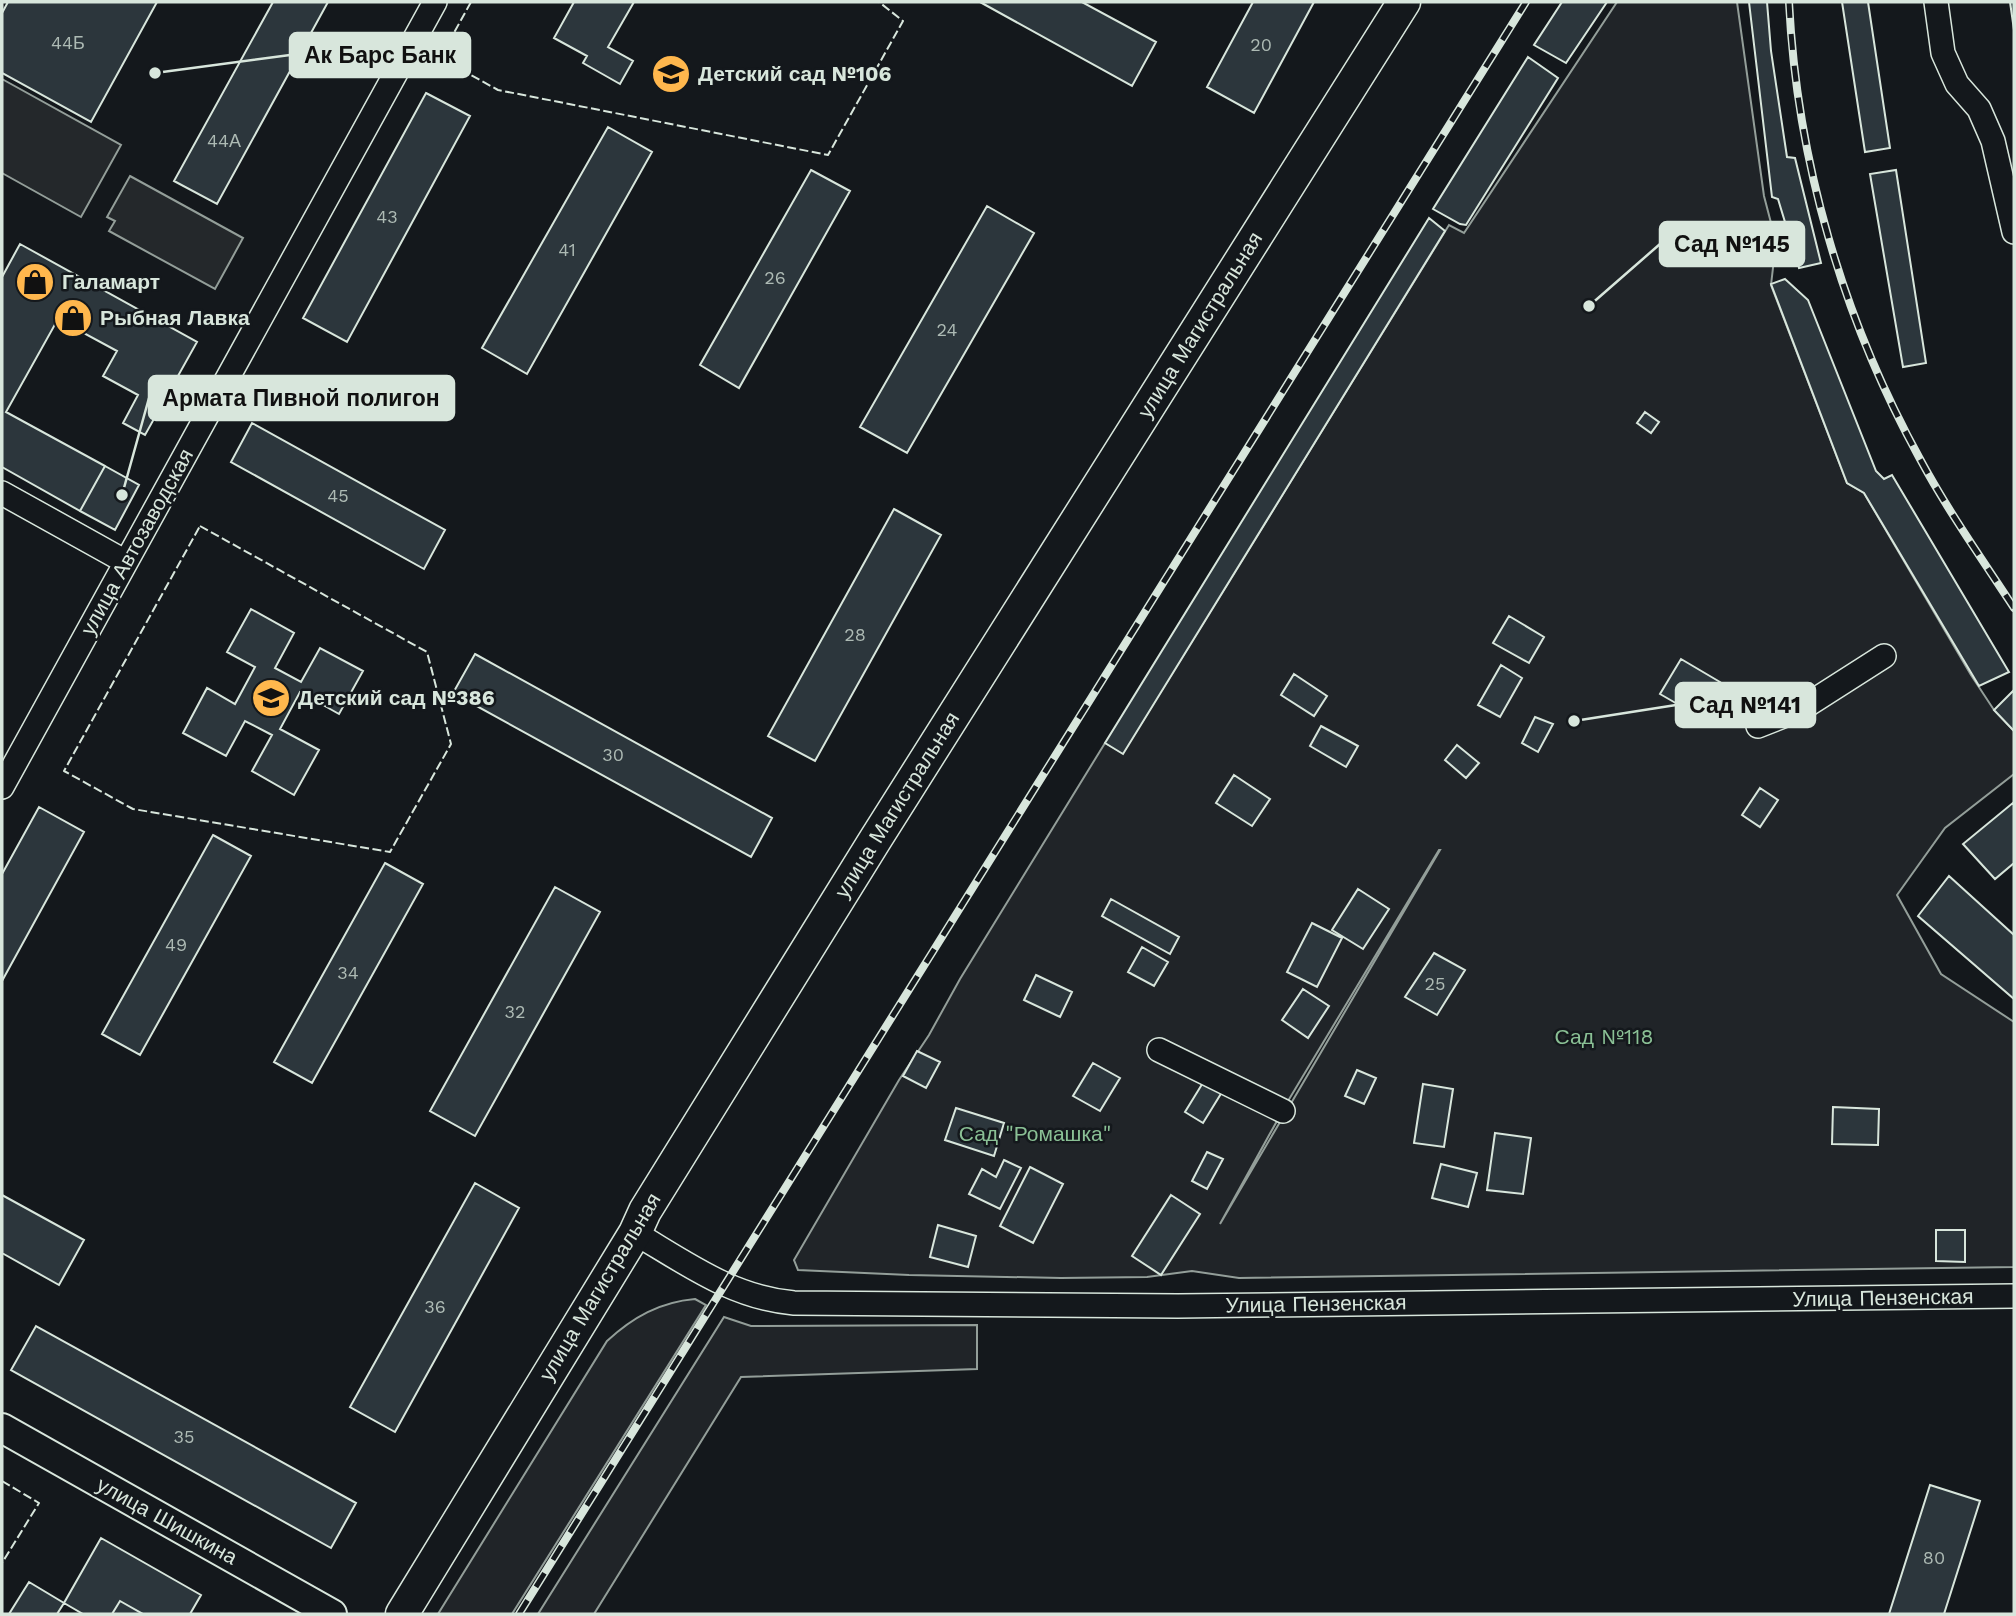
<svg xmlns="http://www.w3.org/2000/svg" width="2016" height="1616" font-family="'Work Sans',sans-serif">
  <rect width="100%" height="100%" fill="#14181c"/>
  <path fill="#202428" stroke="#939e99" stroke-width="2" fill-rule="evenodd" d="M 1617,2 L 1737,2 L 1764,196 L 1776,242 L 1771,285 L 1847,483 L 1864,493 L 1971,675 L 1994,710 L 2014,731 L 2014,774 L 1945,828 L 1897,895 L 1941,974 L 2014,1022 L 2014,1267 L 1239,1278 L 1192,1271 L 1147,1277 L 1061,1278 L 909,1275 L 798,1270 L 794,1260 L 899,1080 L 929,1035 L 960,979 L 1105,743 L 1123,753 L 1449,225 L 1464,233 ZM 1439,850 L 1440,850 L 1220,1224 L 1288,1101 Z
    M 695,1299 L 706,1305 L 512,1614 L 438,1614 L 607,1341 C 633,1317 660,1302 695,1299 Z
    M 724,1317 L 751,1326 L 977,1325 L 977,1369 L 741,1377 L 594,1614 L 538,1614 Z"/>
  <path fill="#24282b" stroke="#939e99" stroke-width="2" d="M 2,79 L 121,145 L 81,217 L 2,173 Z
    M 130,176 L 243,238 L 215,289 L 109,231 L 115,221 L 107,217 Z"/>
  <path fill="#2c363c" stroke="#d8e6dc" stroke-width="2" d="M 8,2 L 157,2 L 91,122 L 2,73 L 2,13 Z
    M 273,2 L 328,2 L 217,204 L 174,181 Z
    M 574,2 L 634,2 L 608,47 L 633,61 L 620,84 L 583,63 L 587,56 L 554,38 Z
    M 980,2 L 1082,2 L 1156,42 L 1132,86 Z
    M 1253,2 L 1314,2 L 1254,113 L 1207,87 Z
    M 1562,2 L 1607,2 L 1566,63 L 1534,45 Z
    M 1749,2 L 1767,2 L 1771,51 L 1787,157 L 1795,158 L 1821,263 L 1799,268 L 1778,199 L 1772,197 Z
    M 1842,2 L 1868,2 L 1890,148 L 1865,152 Z
    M 2010,2 L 2014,2 L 2014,30 Z
    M 1528,57 L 1558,78 L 1466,225 L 1460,224 L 1433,209 Z
    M 426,93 L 470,116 L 347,342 L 303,318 Z
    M 608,127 L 652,152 L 527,374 L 482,348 Z
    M 811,170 L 850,191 L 739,388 L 700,365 Z
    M 1896,170 L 1926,363 L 1903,367 L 1870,174 Z
    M 987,206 L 1034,233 L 907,453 L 860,427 Z
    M 1429,218 L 1445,231 L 1123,754 L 1105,743 Z
    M 20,244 L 197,342 L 145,435 L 123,423 L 138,395 L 103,376 L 117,351 L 58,319 L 6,412 L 105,466 L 80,511 L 2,467 L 2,277 Z
    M 1785,279 L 1808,300 L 1876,471 L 1884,479 L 1892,475 L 2009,672 L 1979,686 L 1864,493 L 1847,483 L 1771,284 Z
    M 1645,412 L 1659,422 L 1651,433 L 1637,423 Z
    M 252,423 L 445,530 L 424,569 L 231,462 Z
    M 105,466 L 139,485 L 115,530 L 80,511 Z
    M 894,509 L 941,535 L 815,761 L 768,736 Z
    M 251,609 L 294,633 L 275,668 L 301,682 L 320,648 L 363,671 L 339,714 L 300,692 L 280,729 L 319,750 L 294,795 L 252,771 L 272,735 L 245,721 L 226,756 L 183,733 L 207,688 L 235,704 L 255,667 L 227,652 Z
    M 1509,616 L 1544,637 L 1529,663 L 1493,643 Z
    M 475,654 L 772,818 L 751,857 L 453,693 Z
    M 1681,659 L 1720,682 L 1700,717 L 1660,694 Z
    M 1501,665 L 1522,678 L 1500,717 L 1478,705 Z
    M 1294,674 L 1327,696 L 1314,716 L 1281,695 Z
    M 2014,690 L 2014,731 L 1994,710 Z
    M 1535,717 L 1553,724 L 1538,752 L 1522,743 Z
    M 1321,726 L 1358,746 L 1346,767 L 1310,746 Z
    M 1457,745 L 1479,763 L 1466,778 L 1445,760 Z
    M 1234,775 L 1270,799 L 1252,826 L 1216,803 Z
    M 1760,788 L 1778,800 L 1760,827 L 1742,815 Z
    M 2014,802 L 2014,863 L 1995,879 L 1963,844 Z
    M 39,807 L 84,832 L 2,981 L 2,874 Z
    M 213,835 L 251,856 L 140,1055 L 102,1034 Z
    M 385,863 L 423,884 L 312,1083 L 274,1062 Z
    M 1949,876 L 2014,935 L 2014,999 L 1918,916 Z
    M 555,887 L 600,912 L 475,1136 L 430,1111 Z
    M 1358,889 L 1389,909 L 1363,949 L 1332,930 Z
    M 1111,899 L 1179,937 L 1170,954 L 1102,916 Z
    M 1312,923 L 1342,938 L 1317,987 L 1287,972 Z
    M 1142,947 L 1168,962 L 1154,986 L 1128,972 Z
    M 1434,953 L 1465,970 L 1437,1015 L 1405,997 Z
    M 1036,975 L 1072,992 L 1060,1017 L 1024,1000 Z
    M 1303,989 L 1329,1006 L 1308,1038 L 1282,1020 Z
    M 917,1051 L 940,1062 L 926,1088 L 903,1076 Z
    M 1093,1063 L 1120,1078 L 1100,1111 L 1073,1096 Z
    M 1357,1070 L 1376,1078 L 1364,1104 L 1345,1096 Z
    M 1204,1081 L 1222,1092 L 1203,1123 L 1185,1112 Z
    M 1423,1084 L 1453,1089 L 1444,1147 L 1414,1143 Z
    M 1833,1107 L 1879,1109 L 1878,1145 L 1832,1144 Z
    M 956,1108 L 1004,1123 L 994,1156 L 945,1140 Z
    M 1495,1133 L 1531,1138 L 1523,1194 L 1487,1190 Z
    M 1207,1152 L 1223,1159 L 1207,1189 L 1192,1181 Z
    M 1004,1160 L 1021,1168 L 1000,1209 L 969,1194 L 982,1169 L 996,1177 Z
    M 1441,1164 L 1477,1173 L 1468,1207 L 1432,1198 Z
    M 1030,1167 L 1063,1184 L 1033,1243 L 1000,1226 Z
    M 475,1183 L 519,1208 L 395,1432 L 350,1407 Z
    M 2,1195 L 84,1240 L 59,1285 L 2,1253 Z
    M 1171,1195 L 1200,1214 L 1161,1275 L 1132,1256 Z
    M 938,1225 L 976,1236 L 968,1267 L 930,1257 Z
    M 1936,1230 L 1965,1230 L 1965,1262 L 1936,1261 Z
    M 36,1326 L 356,1503 L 331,1548 L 11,1370 Z
    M 1930,1485 L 1980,1501 L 1944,1614 L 1889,1614 Z
    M 101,1538 L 201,1595 L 190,1614 L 143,1614 L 120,1601 L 112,1614 L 83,1614 L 64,1603 Z
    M 29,1582 L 64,1603 L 57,1614 L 9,1614 Z
    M 120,1601 L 143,1614 L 112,1614 Z"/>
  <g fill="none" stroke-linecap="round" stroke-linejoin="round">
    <defs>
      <path id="minor" d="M 1936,2 L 1943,53 L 1957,84 L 1979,109 L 1993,141 L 2014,232
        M 2,493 L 126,562
        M 1758,726 L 1801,709 L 1884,656
        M 2,787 L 435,2
        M 1159,1050 L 1283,1111
        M 635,1233 C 686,1263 733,1298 794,1303 L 1178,1306 L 2014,1296"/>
      <path id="tertiary" d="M 2,1428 L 332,1614"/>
      <path id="secondary" d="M 402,1614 L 635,1233 L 645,1211 L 875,840 L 1404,2"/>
    </defs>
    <use href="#minor" stroke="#d8e6dc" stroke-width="26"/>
    <use href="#tertiary" stroke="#d8e6dc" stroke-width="32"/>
    <use href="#secondary" stroke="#d8e6dc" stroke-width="35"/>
    <use href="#minor" stroke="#14181c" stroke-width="23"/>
    <use href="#tertiary" stroke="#14181c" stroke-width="28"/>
    <use href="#secondary" stroke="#14181c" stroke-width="32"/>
    <defs>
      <path id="rail" d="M 1789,2 C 1797,162 1843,319 1920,459 C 1948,511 1982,559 2014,608
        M 519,1614 L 1526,2"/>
    </defs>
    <use href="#rail" stroke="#d8e6dc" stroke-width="8"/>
    <use href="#rail" stroke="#14181c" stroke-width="5" stroke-dasharray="16" stroke-linecap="butt"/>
    <path stroke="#d8e6dc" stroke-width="2" stroke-dasharray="9 3.5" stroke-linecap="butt" d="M 471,2 L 440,58 L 498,90 L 828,155 L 903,21 L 879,2
      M 200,526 L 427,652 L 451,744 L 390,852 L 133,809 L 64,771 Z
      M 2,1481 L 39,1503 L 2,1563"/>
  </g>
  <defs>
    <symbol id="school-disc" viewBox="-11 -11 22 22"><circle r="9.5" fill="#ffb74d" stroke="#14181c"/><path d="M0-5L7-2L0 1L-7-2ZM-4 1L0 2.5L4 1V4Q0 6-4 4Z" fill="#111"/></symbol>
    <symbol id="shop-disc" viewBox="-11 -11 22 22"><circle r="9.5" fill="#ffb74d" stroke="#14181c"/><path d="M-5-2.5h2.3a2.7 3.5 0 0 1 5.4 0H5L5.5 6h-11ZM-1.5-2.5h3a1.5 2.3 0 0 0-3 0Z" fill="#111"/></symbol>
  </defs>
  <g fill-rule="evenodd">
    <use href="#school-disc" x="649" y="52" width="44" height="44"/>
    <use href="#shop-disc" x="13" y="260" width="44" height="44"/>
    <use href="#shop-disc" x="51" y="296" width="44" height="44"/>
    <use href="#school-disc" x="249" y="676" width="44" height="44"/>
  </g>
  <g text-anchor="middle" stroke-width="5" stroke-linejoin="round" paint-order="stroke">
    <g font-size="18" fill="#adbab4">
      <text x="68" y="49">44Б</text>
      <text x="1261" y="51">20</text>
      <text x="224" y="147">44А</text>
      <text x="387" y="223">43</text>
      <text x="567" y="256">41</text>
      <text x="775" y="284">26</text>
      <text x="947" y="336">24</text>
      <text x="338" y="502">45</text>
      <text x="855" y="641">28</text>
      <text x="613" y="761">30</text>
      <text x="176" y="951">49</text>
      <text x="348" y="979">34</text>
      <text x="1435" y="990">25</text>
      <text x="515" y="1018">32</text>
      <text x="435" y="1313">36</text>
      <text x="184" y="1443">35</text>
      <text x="1934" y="1564">80</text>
    </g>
    <g font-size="21" font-weight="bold" fill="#d8e6dc" stroke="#14181c" text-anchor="start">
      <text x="698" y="81">Детский сад №106</text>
      <text x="62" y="289">Галамарт</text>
      <text x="100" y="325">Рыбная Лавка</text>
      <text x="298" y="705">Детский сад №386</text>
    </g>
    <g font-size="21" fill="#d8e6dc" stroke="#14181c">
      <text transform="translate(1200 325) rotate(-58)" y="7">улица Магистральная</text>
      <text transform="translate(137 542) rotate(-61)" y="7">улица Автозаводская</text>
      <text transform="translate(897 805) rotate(-58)" y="7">улица Магистральная</text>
      <text transform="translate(600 1287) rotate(-59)" y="7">улица Магистральная</text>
      <text transform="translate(1883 1298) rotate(-1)" y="7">Улица Пензенская</text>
      <text transform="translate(1316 1304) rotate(-1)" y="7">Улица Пензенская</text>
      <text transform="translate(167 1521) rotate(29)" y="7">улица Шишкина</text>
    </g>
    <g font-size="21" fill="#8ac095" stroke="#14181c">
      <text x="1604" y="1044">Сад №118</text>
      <text x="1035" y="1141">Сад "Ромашка"</text>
    </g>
  </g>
  <path fill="none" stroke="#d8e6dc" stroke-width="2.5" d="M155 73L290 55M1589 306L1660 244M122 495L149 398M1574 721L1676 705"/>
  <g fill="#d8e6dc" stroke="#14181c" stroke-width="2.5">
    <circle cx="155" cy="73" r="7"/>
    <circle cx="1589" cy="306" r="7"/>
    <circle cx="122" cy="495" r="7"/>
    <circle cx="1574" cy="721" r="7"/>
  </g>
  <g fill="#d8e6dc" stroke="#d8e6dc" stroke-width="2.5">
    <rect x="290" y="33" width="180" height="44" rx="7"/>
    <rect x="1660" y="222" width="144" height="44" rx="7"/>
    <rect x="149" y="376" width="305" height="44" rx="7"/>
    <rect x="1676" y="683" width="139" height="44" rx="7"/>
  </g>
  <g font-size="23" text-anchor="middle" font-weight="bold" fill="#111">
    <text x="380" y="63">Ак Барс Банк</text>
    <text x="1732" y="252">Сад №145</text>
    <text x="301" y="406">Армата Пивной полигон</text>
    <text x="1745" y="713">Сад №141</text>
  </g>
  <rect width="2016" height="1616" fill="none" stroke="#d8e6dc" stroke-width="7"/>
</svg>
